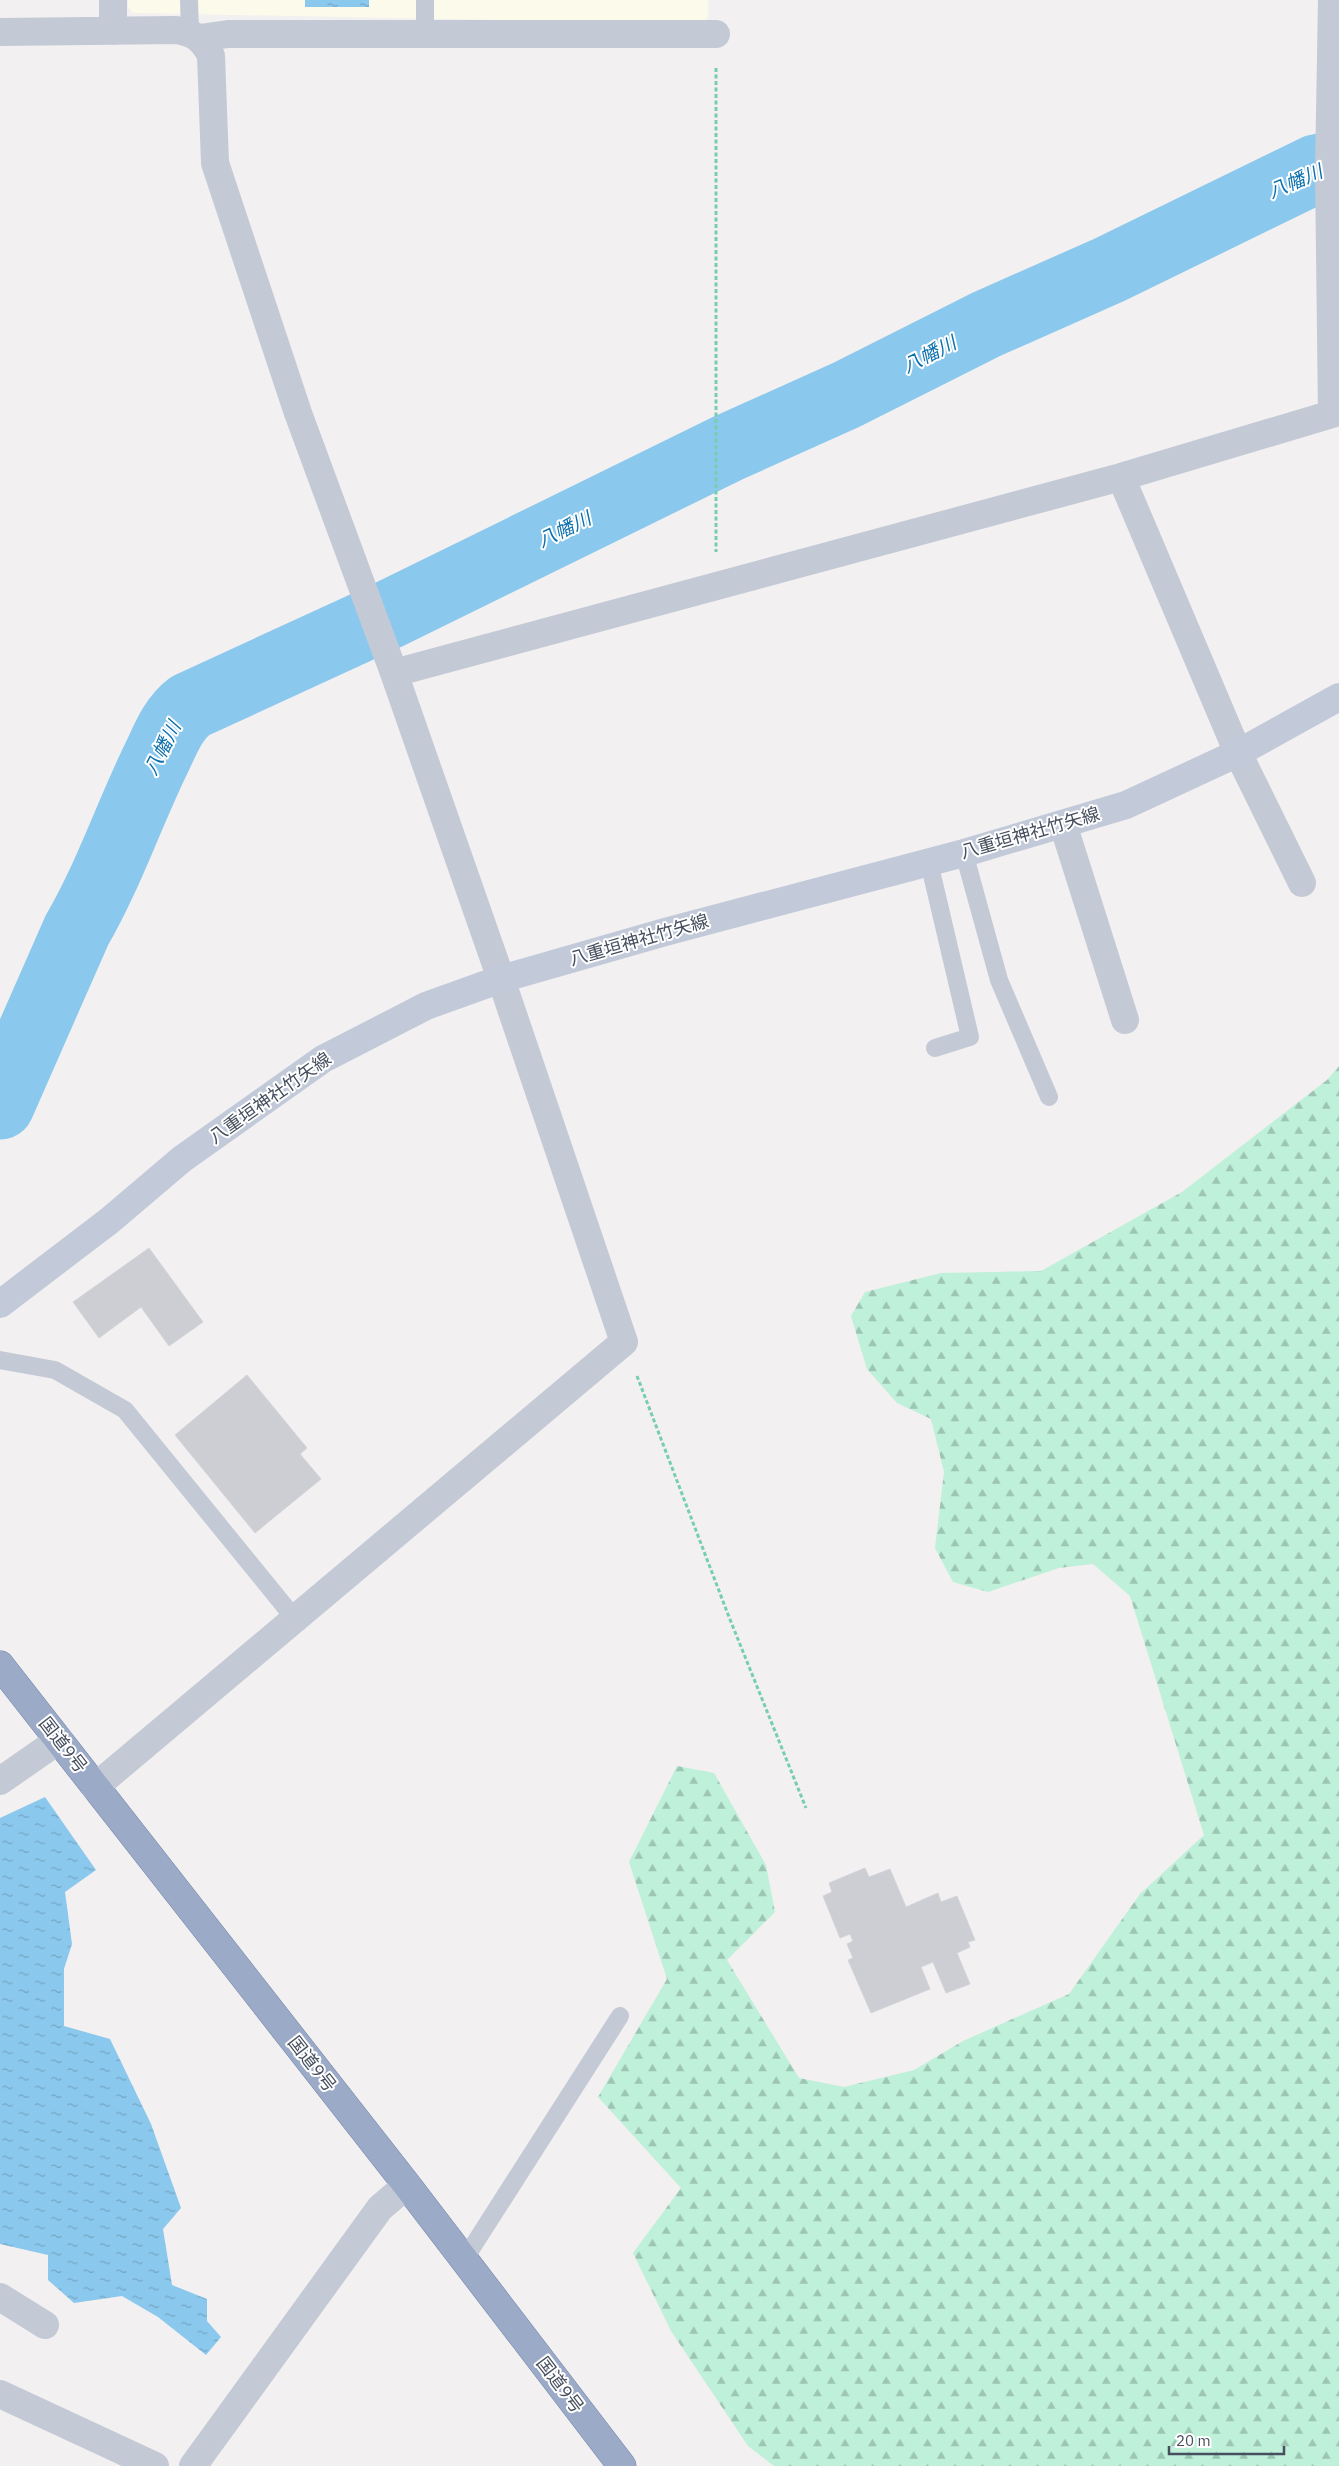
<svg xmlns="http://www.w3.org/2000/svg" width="1339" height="2466" font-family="'IBM Plex Sans','Noto Sans JP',sans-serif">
  <defs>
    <pattern id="forest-firs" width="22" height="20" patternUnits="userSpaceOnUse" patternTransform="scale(1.25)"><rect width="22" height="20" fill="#bef0da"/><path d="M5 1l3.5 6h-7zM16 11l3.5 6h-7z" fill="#9cc5b4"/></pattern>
    <pattern id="water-ripples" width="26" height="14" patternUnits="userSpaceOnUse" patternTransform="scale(1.25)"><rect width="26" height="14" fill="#8bc8ed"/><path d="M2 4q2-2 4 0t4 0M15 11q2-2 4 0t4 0" fill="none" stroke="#73a5c3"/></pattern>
  </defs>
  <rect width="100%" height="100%" fill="#f2f0f0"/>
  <path fill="#fcfaea" d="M 128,0 L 708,0 L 708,17 L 702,24 L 133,13 L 128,7 Z"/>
  <path fill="url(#forest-firs)" d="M 1339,1066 L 1339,2466 L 774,2466 L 748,2446 L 671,2331 L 633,2253 L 681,2188 L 598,2097 L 667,1979 L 629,1862 L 677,1766 L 714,1773 L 766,1865 L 775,1912 L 727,1960 L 799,2078 L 844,2087 L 914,2070 L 963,2041 L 1069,1994 L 1140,1894 L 1204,1835 L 1130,1596 L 1093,1564 L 1059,1568 L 988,1592 L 953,1582 L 935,1548 L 944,1472 L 931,1419 L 897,1403 L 867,1369 L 851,1316 L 865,1292 L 941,1273 L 1041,1271 L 1182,1192 L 1327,1080 Z"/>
  <path fill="url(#water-ripples)" d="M 305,0 L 369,0 L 369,7 L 305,7 Z
    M 45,1797 L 96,1870 L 65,1892 L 72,1944 L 64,1969 L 64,2026 L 110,2039 L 151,2124 L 181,2208 L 163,2229 L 172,2285 L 207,2299 L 207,2321 L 221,2337 L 206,2355 L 158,2317 L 122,2296 L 74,2303 L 48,2280 L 48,2255 L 0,2244 L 0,1818 Z"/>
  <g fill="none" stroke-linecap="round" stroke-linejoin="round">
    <path stroke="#8bc8ed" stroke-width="69" d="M 0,1105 L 77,930 C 109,875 129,814 157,757 C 166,738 173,719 190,706 L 388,615 L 728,448 L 846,395 L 987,324 L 1109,270 L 1316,169 L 1339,164"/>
  </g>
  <path fill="#ccced4" stroke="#d4d5db" d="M 149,1248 L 203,1322 L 169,1346 L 141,1307 L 99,1338 L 73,1302 Z
    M 247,1375 L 307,1448 L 300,1454 L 321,1479 L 255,1533 L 175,1435 Z
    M 865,1868 L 869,1877 L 890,1869 L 906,1907 L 938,1893 L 941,1902 L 957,1896 L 975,1940 L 968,1942 L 970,1947 L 957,1953 L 970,1984 L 946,1993 L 933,1962 L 921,1967 L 930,1989 L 871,2013 L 848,1960 L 853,1958 L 847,1944 L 853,1941 L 850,1934 L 840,1938 L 823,1896 L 832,1892 L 829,1883 Z"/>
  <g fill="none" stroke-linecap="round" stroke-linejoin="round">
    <defs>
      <path id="trunk" d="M 0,1665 L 407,2185 L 622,2466"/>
    </defs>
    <use href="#trunk" stroke="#7284ab" stroke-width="29"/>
    <path stroke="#76ceb1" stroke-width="3" stroke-dasharray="4 2.5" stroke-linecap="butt" d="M 716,68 L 716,552
      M 637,1376 L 729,1617 L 806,1808"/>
    <path stroke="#c3c9d5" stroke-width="18" d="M 189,0 L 190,32
      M 425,0 L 425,34
      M 964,853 L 999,980 L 1049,1097
      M 929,862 L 970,1037 L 935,1048
      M 0,1360 L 55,1370 L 125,1410 L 295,1619
      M 464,2260 L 620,2016"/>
    <path stroke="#c3c9d5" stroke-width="28" d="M 1332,0 L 1329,171 L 1332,414
      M 113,31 L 113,0
      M 0,32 L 176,30 C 194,33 203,39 211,56 L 215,163 L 298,413 L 394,673 L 501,979 L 624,1342 L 95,1787
      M 200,38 L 228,34 L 716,34
      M 1121,477 L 1238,753 L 1302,883
      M 394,673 L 1121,477 L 1339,412
      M 1063,824 L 1125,1020
      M 0,1781 L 59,1740
      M 0,2297 L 45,2325
      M 0,2394 L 155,2466
      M 193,2466 L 380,2208 L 407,2185"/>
    <path stroke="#c2c9d9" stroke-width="28" d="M 0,1304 L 109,1221 L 182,1159 L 323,1059 L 426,1006 L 501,979 L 665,932 L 964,853 L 1126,805 L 1238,753 L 1339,697"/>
    <use href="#trunk" stroke="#9baac7" stroke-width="28"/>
  </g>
  <g text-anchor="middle" stroke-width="4" stroke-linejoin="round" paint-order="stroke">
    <g font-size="18" fill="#474f5e" stroke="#fff">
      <text transform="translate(1030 833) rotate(-16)" y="6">八重垣神社竹矢線</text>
      <text transform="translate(639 940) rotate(-16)" y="6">八重垣神社竹矢線</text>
      <text transform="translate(270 1098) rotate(-35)" y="6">八重垣神社竹矢線</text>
      <text transform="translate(63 1745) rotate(52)" y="6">国道9号</text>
      <text transform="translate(312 2064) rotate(52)" y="6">国道9号</text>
      <text transform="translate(560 2385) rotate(53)" y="6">国道9号</text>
    </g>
    <g font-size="19" font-style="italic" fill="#0b70ad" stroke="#fff">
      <text transform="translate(1295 181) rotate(-23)" y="7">八幡川</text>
      <text transform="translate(929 354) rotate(-27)" y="7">八幡川</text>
      <text transform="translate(564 529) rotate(-26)" y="7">八幡川</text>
      <text transform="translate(162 748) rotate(-63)" y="7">八幡川</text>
    </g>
  </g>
  <path d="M1169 2446v8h115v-8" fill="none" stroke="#474f5e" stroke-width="2.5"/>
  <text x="1176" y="2446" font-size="15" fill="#474f5e" stroke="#ffffff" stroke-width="4" paint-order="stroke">20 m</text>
</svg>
